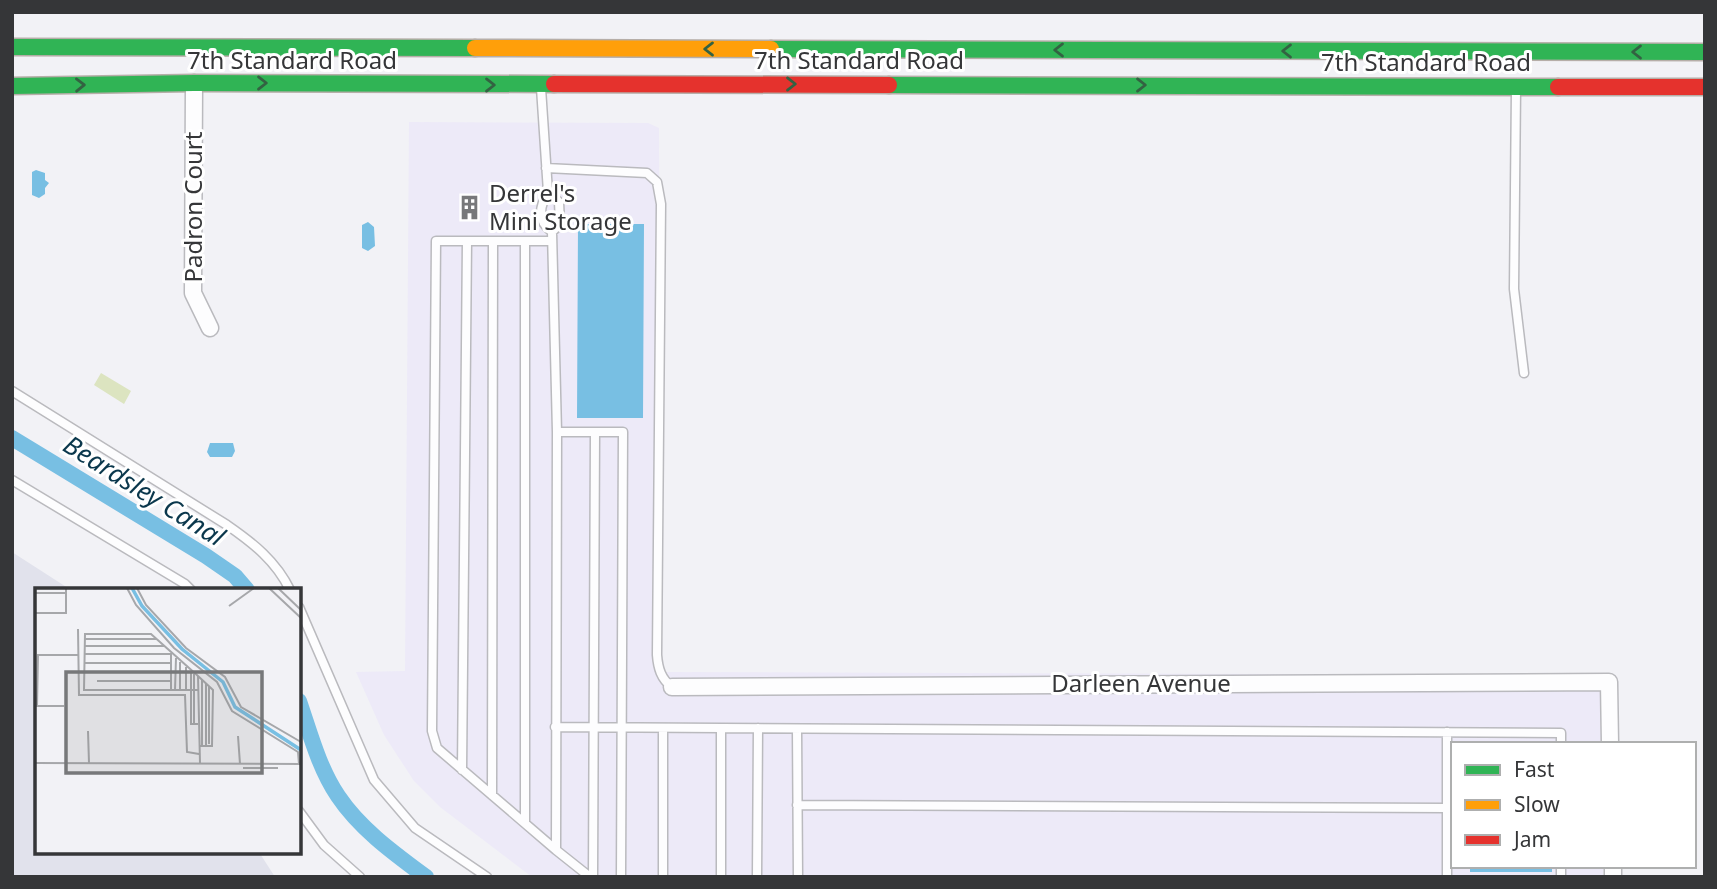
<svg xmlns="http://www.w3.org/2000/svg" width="1717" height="889" font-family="'Noto Sans',sans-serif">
  <rect width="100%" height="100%" fill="#f2f2f6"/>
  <path fill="#edeaf8" d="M 409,122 L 648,123 L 659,128 L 661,672 L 1604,675 L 1604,744 L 1453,744 L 1453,866 L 1603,866 L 1603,877 L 532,877 L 440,807 L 414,781 L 384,735 L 356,672 L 405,671 Z"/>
  <path fill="#e1e2ec" d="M 12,552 L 71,590 L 37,590 L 37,852 L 259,852 L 275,877 L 12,877 Z"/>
  <path fill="#dce4c0" d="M 101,373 L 131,391 L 124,404 L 94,385 Z"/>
  <path fill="#78bfe3" d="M 36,170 L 45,173 L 45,180 L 49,183 L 45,188 L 45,194 L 39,198 L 32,195 L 32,172 Z
    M 368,222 L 374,227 L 375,246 L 368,251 L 362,248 L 362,225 Z
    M 578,224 L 644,224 L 643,418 L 577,418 Z
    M 210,443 L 233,443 L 235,451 L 232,457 L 210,457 L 207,452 Z
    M 1470,866 L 1552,866 L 1552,872 L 1470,872 Z"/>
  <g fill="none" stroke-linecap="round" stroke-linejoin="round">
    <path stroke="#78bfe3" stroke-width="16" d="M 12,438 L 206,556 L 235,576 L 247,590
      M 299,701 C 310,733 319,768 338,796 C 360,829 395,854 426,877"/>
    <defs>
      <path id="lane" d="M 541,88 L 548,192 C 539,207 537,221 552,232
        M 1516,89 L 1514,289 L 1524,373
        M 546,168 L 647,173 L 657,182 L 661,204 L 657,655 C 658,668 661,679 672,687
        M 548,192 L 559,202 L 560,224 L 552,232 L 557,432 L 556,850 L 590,877
        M 525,241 L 525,823
        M 552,241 L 436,241 L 432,731 L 437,748 L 556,850
        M 12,391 L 227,525 C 253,543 276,561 290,590
        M 557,432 L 623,432 L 621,877
        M 12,480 L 185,584 L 191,590
        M 299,607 L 374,780 L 415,828 L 487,877
        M 555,727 L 1561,733 L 1561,744
        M 663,728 L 663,877
        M 797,729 L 798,877
        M 462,770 L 467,241
        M 492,795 L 493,241
        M 797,805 L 1447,808
        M 299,811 L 324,845 L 360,877
        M 1561,866 L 1561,877
        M 593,877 L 595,432
        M 721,877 L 721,728
        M 757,877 L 758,728
        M 1447,877 L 1447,732"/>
      <path id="street" d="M 194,83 L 193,293 L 210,328
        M 672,687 L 1609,682 L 1610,744
        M 1613,866 L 1613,877"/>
      <path id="fast" d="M 12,47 L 475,48
        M 771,49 L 1705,52
        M 889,85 L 1558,87
        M 12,86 L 194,83 L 554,84"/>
      <path id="slow" d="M 475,48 L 771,49"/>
      <path id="jam" d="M 554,84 L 889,85
        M 1558,87 L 1705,87"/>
    </defs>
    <use href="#lane" stroke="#bababe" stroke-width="11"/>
    <use href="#street" stroke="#bababe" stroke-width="19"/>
    <use href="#fast" stroke="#b6aea8" stroke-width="19"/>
    <use href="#slow" stroke="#b6aea8" stroke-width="19"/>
    <use href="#jam" stroke="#b6aea8" stroke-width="19"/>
    <use href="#lane" stroke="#fdfdfe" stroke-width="8"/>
    <use href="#street" stroke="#fdfdfe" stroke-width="16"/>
    <use href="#fast" stroke="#30b455" stroke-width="16"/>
    <use href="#slow" stroke="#ff9f0a" stroke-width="16"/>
    <use href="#jam" stroke="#e5322d" stroke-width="16"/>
  </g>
  <defs><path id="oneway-chevron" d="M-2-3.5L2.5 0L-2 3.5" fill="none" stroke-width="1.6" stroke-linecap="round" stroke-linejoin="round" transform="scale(1.75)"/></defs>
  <g stroke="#336242">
    <use href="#oneway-chevron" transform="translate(709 49) rotate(-180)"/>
    <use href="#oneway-chevron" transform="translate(1059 50) rotate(-180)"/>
    <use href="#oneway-chevron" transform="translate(1287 51) rotate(-180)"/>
    <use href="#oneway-chevron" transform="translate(1637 52) rotate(-180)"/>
    <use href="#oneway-chevron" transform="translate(262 83)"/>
    <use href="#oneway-chevron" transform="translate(791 84)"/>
    <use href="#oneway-chevron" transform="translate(80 85) rotate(-1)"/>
    <use href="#oneway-chevron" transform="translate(490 85)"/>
    <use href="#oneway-chevron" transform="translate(1141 85)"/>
  </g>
  <defs>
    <symbol id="building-bare" viewBox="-9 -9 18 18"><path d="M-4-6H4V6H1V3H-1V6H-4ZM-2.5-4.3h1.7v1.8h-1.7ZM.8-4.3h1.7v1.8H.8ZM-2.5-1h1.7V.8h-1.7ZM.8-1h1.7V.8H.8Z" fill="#77787a" stroke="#fff" stroke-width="2.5" paint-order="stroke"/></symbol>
  </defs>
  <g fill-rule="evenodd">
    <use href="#building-bare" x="452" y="190" width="35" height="35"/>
  </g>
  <g text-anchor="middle" stroke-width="6" stroke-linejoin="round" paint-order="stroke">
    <g font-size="24" fill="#353638" stroke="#fff">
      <text x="292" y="69">7th Standard Road</text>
      <text x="859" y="69">7th Standard Road</text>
      <text x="1426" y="71">7th Standard Road</text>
      <text transform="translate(194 207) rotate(-90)" y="8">Padron Court</text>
      <text x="1141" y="692">Darleen Avenue</text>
    </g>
    <g font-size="24" fill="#353638" stroke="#fff" text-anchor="start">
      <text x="489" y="202">Derrel's<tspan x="489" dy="28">Mini Storage</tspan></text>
    </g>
    <g font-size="26" font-style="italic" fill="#0a374c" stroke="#fff">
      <text transform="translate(144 491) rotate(32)" y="9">Beardsley Canal</text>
    </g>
  </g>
  <g transform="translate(35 588)">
    <rect width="266" height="266" fill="#f2f2f6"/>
    <path fill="none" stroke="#78bfe3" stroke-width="3.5" d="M 97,0 L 107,18 L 147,61 L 188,94 L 200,119 L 266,162"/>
    <path fill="none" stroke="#a6a7aa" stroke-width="2" d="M 92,0 L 101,17 L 139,60 L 182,94 L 197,123 L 263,164 L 264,176M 102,0 L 111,17 L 151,60 L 190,89 L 206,119 L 266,154M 234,0 L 266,30M 243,0 L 266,22M 0,5 L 31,5M 194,18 L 219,0M 0,25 L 31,25 L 31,0M 43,41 L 44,107 L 150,107 L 152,164 L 164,166M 49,51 L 122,51M 49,58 L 129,58M 49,66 L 136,66 L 136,102M 49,75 L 136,75M 151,79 L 151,102M 156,83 L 156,136 L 163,136M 49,84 L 136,84M 163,88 L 178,102 L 177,158 L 165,158M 167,92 L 167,158M 62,93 L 136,93M 140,102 L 141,70M 145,102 L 145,74M 164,102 L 49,102 L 50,46 L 116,46 L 163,88 L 165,175M 1,118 L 29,118M 2,118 L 3,67 L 43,67M 159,136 L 159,86M 53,143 L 54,175M 203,148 L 205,176M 174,156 L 174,98M 171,158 L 171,95M 0,175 L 266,176M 208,180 L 243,180"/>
    <path fill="#77787a" fill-opacity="0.15" stroke="#77787a" stroke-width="3.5" d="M 31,84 L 227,84 L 227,185 L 31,185 Z"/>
    <rect width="266" height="266" fill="none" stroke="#353638" stroke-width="3.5"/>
  </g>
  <rect width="1717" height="889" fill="none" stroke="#353638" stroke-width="28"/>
  <rect x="1451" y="742" width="245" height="126" fill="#ffffff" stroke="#aeafaf" stroke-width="2"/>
  <rect x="1465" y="765" width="35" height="10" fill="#30b455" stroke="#aeafaf" stroke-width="2"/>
  <text x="1514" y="777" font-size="21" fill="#353638">Fast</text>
  <rect x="1465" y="800" width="35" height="10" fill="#ff9f0a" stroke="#aeafaf" stroke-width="2"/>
  <text x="1514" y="812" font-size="21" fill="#353638">Slow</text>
  <rect x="1465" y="835" width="35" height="10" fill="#e5322d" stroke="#aeafaf" stroke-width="2"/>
  <text x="1514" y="847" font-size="21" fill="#353638">Jam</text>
</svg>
